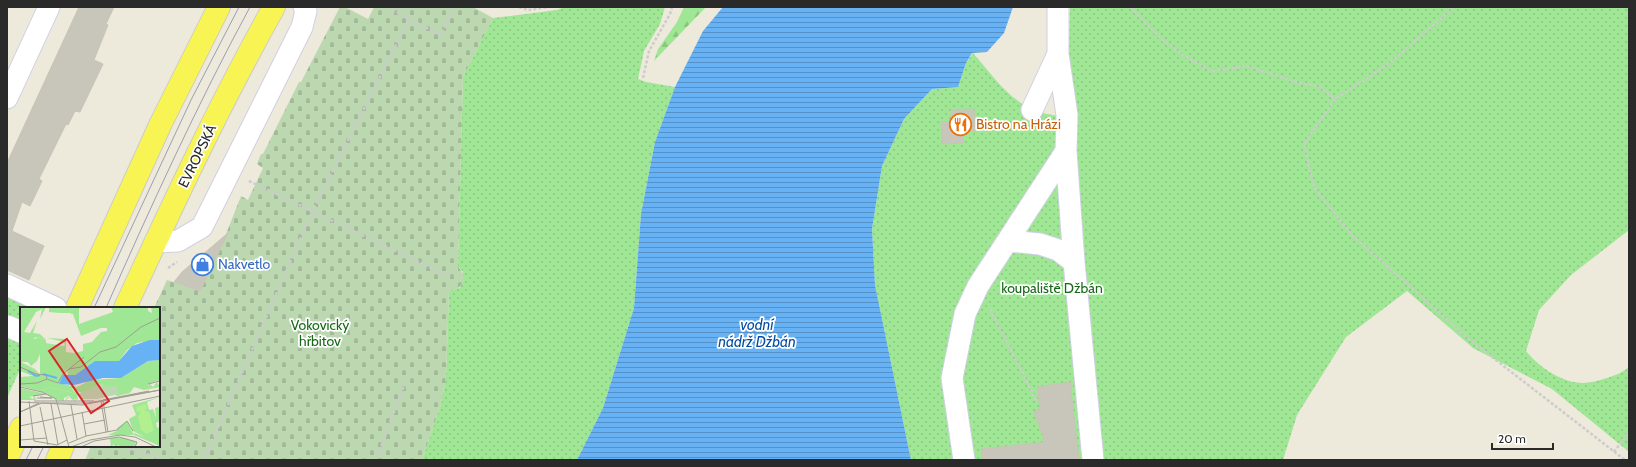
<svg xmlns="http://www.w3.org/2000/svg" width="1636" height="467" font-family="Cabin,sans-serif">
  <defs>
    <pattern id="green-dots" width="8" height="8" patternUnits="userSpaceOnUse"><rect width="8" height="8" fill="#9fe794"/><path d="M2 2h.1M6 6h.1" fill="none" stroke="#89c680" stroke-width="1.8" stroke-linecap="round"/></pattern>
    <pattern id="forest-firs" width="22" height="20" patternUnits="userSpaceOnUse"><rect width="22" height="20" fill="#9fe794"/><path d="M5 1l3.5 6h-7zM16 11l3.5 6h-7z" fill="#89c680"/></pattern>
    <pattern id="cemetery-stones" width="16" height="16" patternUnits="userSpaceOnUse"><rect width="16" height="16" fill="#bcd8b1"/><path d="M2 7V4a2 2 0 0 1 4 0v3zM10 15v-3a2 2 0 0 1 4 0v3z" fill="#a2ba98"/></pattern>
    <pattern id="water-rules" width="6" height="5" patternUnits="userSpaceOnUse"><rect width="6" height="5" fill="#67b2f5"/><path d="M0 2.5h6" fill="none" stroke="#5591c7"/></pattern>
  </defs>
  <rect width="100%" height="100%" fill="#ede9db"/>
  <path fill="url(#green-dots)" d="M 565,7 L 665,7 L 660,24 L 644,51 L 638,79 L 646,82 L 675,87 L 655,142 L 641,214 L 634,308 L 603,408 L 577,460 L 422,460 L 441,404 L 446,378 L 449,291 L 460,288 L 463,272 L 458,266 L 463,77 L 493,18 L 557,10 Z
    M 1070,7 L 1629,7 L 1629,230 L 1571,275 L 1539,310 L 1526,351 C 1539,367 1562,383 1583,383 C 1591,383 1600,380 1607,378 C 1616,375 1622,373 1629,367 L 1629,448 L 1628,451 L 1552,389 L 1473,348 L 1407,291 L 1346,337 L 1297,415 L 1283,460 L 911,460 L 875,285 L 872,229 L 882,166 L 904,119 L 932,89 L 958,87 L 966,63 L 973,53 C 1000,84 1014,110 1059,116 L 1068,77 Z
    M 7,297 L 30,308 L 21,308 L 21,325 L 7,318 Z
    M 7,337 L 21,343 L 21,367 L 7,398 Z"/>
  <path fill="url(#forest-firs)" d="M 684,7 L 706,7 L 654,61 L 658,49 L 677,22 Z"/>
  <path fill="url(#cemetery-stones)" d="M 340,7 L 345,7 L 368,19 L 374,7 L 473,7 L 493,18 L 463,77 L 458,266 L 463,274 L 464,281 L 458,289 L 449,291 L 446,378 L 441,404 L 422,460 L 85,460 L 91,446 L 159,446 L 159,308 L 154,308 L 167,280 L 200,291 L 219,252 L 241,196 L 248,200 L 263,168 L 257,164 L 261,154 L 263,154 L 299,82 L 301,82 Z"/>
  <path fill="url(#water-rules)" d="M 723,7 L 1013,7 L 1004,33 L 987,52 L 972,53 L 966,63 L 958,87 L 932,89 L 904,119 L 882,166 L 872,229 L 875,285 L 911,460 L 577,460 L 603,408 L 634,308 L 641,214 L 655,142 L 675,87 L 703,31 Z"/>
  <path fill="#c8c5ba" stroke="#c8c5b4" d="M 79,7 L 114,7 L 106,24 L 108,25 L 94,60 L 103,64 L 80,112 L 75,111 L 68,125 L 66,124 L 39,179 L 42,181 L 30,206 L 22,202 L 12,231 L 44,246 L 29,280 L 7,270 L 7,163 Z
    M 974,109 L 975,131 L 963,132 L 963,143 L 942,144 L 941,122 L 951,121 L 951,110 Z
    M 228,233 L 200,291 L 174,282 L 182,272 Z
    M 1070,382 L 1079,460 L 982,460 L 981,449 L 1045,442 L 1034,412 L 1040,408 L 1037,387 Z"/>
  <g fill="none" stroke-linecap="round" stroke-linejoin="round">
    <defs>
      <path id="minor" d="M 1058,7 L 1058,54 L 1067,115 L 1066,151 L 1074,262 L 1093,460
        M 7,98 L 49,7
        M 1032,110 L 1058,54
        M 1008,241 L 1040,244 L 1058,250 L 1074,262
        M 155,242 L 178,241 L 202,227 L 302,27 L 306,11 L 304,7
        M 7,285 L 56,308
        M 7,326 L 21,332
        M 964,460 L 952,378 L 965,314 L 978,286 L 1066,151"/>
      <path id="major" d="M 77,308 L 161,123 L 219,7
        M 125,308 C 172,206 219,105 274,7
        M 7,458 L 21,428
        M 57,460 L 63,446"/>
    </defs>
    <use href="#minor" stroke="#d0d0e3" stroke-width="23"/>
    <use href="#major" stroke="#ccc" stroke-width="24"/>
    <path stroke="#ccc" stroke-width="2.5" stroke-dasharray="3 2" stroke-linecap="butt" d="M 388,7 L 409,19
      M 519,7 L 528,10 L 548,7
      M 1130,7 L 1161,39 L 1183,55 L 1211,71 L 1247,66 L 1299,83 L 1320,87 L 1335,99
      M 1452,7 L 1451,10 L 1386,66 L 1335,99 L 1304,144 L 1314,187 L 1351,234 L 1470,340 L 1625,460
      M 643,78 L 649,51 L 670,14 L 672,7
      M 249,181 L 450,277
      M 168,268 L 177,262
      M 990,309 L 1037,402
      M 123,446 L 164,460
      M 1614,452 L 1629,432
      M 204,460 L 312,212 L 409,19 L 441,35 L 454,7
      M 376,460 L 405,383"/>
    <use href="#minor" stroke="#fff" stroke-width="21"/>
    <use href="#major" stroke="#f8f454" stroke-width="22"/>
    <path stroke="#9e9db5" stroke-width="1" d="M 94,308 L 191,100 L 239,7
      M 106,308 C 151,206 197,105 250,7
      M 26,460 L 33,446
      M 37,460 L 44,446"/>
  </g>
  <defs>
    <symbol id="restaurant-ring" viewBox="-11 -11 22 22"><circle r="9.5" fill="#fff" stroke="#e8710a" stroke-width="1.5"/><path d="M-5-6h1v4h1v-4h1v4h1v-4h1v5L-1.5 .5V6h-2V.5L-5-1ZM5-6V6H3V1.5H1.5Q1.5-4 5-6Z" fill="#e8710a"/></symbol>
    <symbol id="shop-ring" viewBox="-11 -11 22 22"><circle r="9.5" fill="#fff" stroke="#3f7fe0" stroke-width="1.5"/><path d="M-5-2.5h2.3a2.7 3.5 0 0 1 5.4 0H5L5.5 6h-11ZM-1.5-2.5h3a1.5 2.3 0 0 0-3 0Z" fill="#3f7fe0"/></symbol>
  </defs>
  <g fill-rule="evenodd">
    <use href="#restaurant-ring" x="948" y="112" width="25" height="25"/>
    <use href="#shop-ring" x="190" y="252" width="25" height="25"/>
  </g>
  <g text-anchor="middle" stroke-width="3.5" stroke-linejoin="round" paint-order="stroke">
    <g font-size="14" fill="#c56008" stroke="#fff" text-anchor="start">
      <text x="976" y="129">Bistro na Hrázi</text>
    </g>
    <g font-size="14" fill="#2a2a2a" stroke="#fff">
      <text transform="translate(197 156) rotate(-64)" y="5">EVROPSKÁ</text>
    </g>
    <g font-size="14" fill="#366cbe" stroke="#fff" text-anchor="start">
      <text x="218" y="269">Nakvetlo</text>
    </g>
    <g font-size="14" fill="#166a16" stroke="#fff">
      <text x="1052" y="293">koupaliště Džbán</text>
      <text x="320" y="330">Vokovický<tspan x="320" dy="16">hřbitov</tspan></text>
    </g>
    <g font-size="15" font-style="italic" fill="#064ca1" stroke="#fff">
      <text x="757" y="330">vodní<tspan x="757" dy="17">nádrž Džbán</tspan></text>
    </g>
  </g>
  <g transform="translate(20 307)">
    <rect width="140" height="140" fill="#ede9db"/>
    <path d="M 56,0 L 59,0 L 59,17 L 93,5 L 91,0 L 128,0 L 128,4 L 132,6 L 131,0 L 140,0 L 140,33 L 117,36 L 107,43 L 99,54 L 75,54 L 55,68 L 48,68 L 47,63 L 42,66 L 45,67 L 39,77 L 20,68 L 20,47 L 17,54 L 11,59 L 8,55 L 1,55 L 15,62 L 1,59 L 1,28 L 16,32 L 17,30 L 26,33 L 26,36 L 43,39 L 45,38 L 44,35 L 27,31 L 46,32 L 46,45 L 54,46 L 63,44 L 63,37 L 72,35 L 81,25 L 87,24 L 87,21 L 81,21 L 61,29 L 53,7 L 49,6 ZM 140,53 L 140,73 L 128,77 L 129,80 L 129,77 L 130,77 L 133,80 L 137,75 L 140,80 L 124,83 L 114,80 L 110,86 L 97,89 L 81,77 L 62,86 L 53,82 L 71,73 L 101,71 L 128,54 ZM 30,80 L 57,87 L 58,93 L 54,92 L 56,95 L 49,90 L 45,94 L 47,90 L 51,90 L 48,89 L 44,91 L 44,94 L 38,93 L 20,84 ZM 140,90 L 127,95 L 129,103 L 133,102 L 136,111 L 135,101 L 139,100 L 140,114 L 136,116 L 137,121 L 140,120 L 140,139 L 114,128 L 114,126 L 125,130 L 113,124 L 109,112 L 116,108 L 112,98 ZM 90,131 L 104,131 L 116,135 L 114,140 L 100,140 L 99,138 L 95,140 L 94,137 L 91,140 Z" fill="#9fe794"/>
    <path d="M 0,0 L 26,0 L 20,12 L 22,2 L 16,5 L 4,25 L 10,26 L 17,14 L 13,26 L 20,27 L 26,33 L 17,30 L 9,33 L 0,29 ZM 29,0 L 56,0 L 49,6 L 40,6 L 29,5 ZM 0,58 L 15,62 L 20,68 L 23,67 L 38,76 L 57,80 L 52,82 L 57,87 L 30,80 L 20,84 L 0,79 L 0,70 L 13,69 L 0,64 ZM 0,81 L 22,86 L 24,87 L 9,90 L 13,92 L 15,89 L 16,93 L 0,93 ZM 107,114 L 114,128 L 88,128 L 97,124 L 97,121 Z" fill="#9fe794"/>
    <path d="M 81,77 L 87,81 L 96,78 L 99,87 L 77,92 L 60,92 L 59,87 Z" fill="#bcd8b1"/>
    <path d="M 126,97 L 127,102 L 124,103 L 129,105 L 134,123 L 127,127 L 121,123 L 118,110 L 121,104 L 117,105 L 116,100 Z" fill="#b2ef8f"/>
    <path d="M 130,33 L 140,33 L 140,53 L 128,54 L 101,71 L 83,71 L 54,78 L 39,77 L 43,68 L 55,68 L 75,54 L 99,54 L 112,39 Z" fill="#67b2f5"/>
    <path fill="none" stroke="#67b2f5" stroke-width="2" d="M 8,64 L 16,69 L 20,68M 23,67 L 37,71"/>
    <path fill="none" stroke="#9f9d94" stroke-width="1" d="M 0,60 L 16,67 L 26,68 L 27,72M 49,62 L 61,60 L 80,45 L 96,40 L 121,20 L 140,11M 27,72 L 38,76 L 43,67 L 64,50M 0,77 L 17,76 L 27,72M 128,77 L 140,74M 0,80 L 22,85 L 36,92 L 49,140M 13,89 L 26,87M 20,90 L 32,91M 17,91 L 32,91M 83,93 L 129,84M 9,94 L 14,134M 14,94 L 74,94M 81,94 L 86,125M 83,94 L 88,125M 0,95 L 62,98 L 140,83M 31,97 L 38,138M 51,98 L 57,132M 20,100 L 28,138M 0,105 L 19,96M 0,105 L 22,96 L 68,96 L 140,83M 62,105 L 66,129M 64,117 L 85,113M 0,119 L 140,89M 0,133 L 27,131M 14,134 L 37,138 L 47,133M 49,136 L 66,129 L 97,123 L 107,114 L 113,124M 51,140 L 70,133 L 100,128 L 115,130 L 136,140M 61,140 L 74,134 L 99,130 L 117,135 L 115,140"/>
    <path fill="#d62828" fill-opacity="0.15" stroke="#d62828" stroke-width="2" d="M 47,32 L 89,94 L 71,106 L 29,44 Z"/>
    <rect width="140" height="140" fill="none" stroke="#2a2a2a" stroke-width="2"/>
  </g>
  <rect width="1636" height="467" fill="none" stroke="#2a2a2a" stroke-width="16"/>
  <path d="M1492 443v6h61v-6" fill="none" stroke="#2a2a2a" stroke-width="2"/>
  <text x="1498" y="443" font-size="12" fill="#2a2a2a" stroke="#ffffff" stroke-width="3" paint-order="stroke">20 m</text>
</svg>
